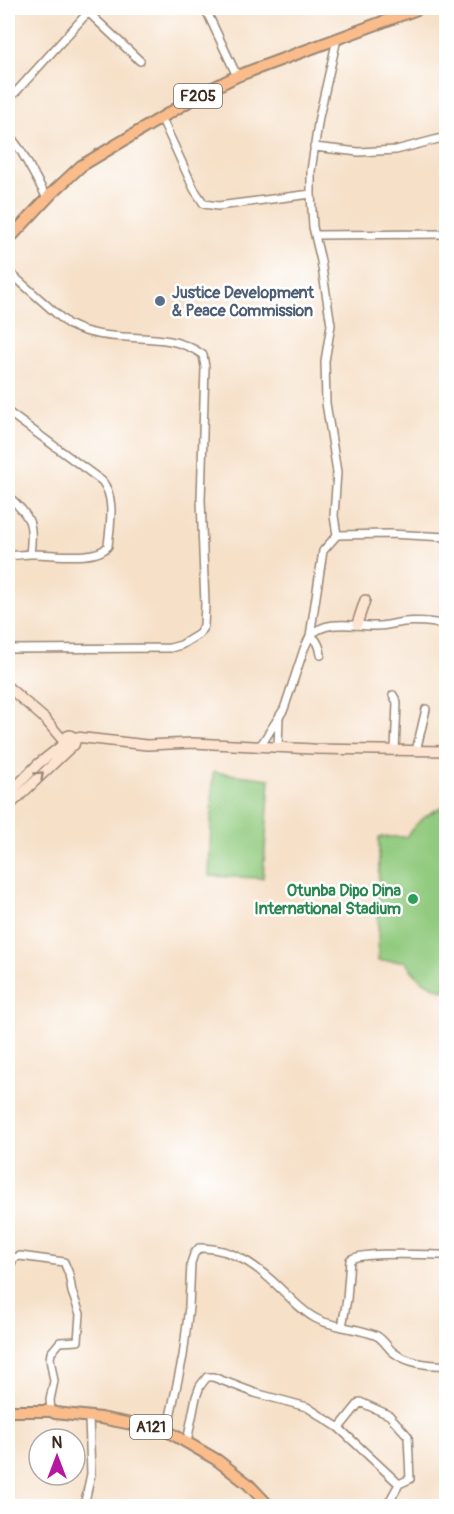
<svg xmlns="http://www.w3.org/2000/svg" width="454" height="1514" font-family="Pangolin,sans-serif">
  <rect width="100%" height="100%" fill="#fff"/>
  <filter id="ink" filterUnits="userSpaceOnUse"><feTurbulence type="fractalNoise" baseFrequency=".0167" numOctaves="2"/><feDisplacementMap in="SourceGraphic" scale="12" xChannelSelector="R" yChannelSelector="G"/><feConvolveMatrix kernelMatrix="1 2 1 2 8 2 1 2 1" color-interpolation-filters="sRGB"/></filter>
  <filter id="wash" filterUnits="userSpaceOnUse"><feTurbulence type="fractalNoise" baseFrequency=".008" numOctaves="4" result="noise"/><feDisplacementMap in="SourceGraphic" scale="24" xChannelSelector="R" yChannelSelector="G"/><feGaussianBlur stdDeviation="1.35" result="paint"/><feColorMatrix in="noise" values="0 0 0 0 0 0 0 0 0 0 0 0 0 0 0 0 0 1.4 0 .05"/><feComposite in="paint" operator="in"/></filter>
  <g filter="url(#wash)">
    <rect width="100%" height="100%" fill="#f6e0c8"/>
    <path fill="#92cb7f" stroke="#667a4e" stroke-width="1.5" d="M 213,772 L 270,779 L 263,878 L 209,876 Z
      M 446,805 L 446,991 C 427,985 416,978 405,961 L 378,961 L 379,837 L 406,837 C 417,821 428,813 446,805 Z"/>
  </g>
  <g filter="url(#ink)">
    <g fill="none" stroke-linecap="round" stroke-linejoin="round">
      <defs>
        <path id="street" d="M 205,8 L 237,76
          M 387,8 L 391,17
          M 207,11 L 216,8
          M 88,12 L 140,61
          M 15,93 L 92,8
          M 161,117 L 194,189 L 204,204 L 218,206 L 311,194
          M 8,133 L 21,151 L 47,198
          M 314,147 L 359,152 L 396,150 L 446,137
          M 315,235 L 446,234
          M 8,271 L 68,324 C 112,348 164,326 203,355 L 205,367 L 201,500 L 205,604 L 204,626 L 199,634 L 181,645 L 170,648 L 8,649
          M 8,412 L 102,481 C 116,498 110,525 108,546 C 96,562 50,553 31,554 C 23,554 16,556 8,555
          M 8,496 C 31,517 34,523 30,554
          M 337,535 L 390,534 L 446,537
          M 321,655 C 320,647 318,639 310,636 C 327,618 355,627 377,626 C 386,626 395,623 404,622 C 418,620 433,623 446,624
          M 393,695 L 397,702 L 395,751
          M 259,746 L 263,742 L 284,709 L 304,649 L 310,636 L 323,551 L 337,535 L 334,516 L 337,472 L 326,403 L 325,361 L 331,325 L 321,261 L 313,227 L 311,194 L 311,171 L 319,117 L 337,39
          M 278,748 L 279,717
          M 416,751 L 426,709
          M 8,1269 L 14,1258 L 20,1256 L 64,1262 L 69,1274 L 72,1292 L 80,1314 L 78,1341 L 60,1342 L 51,1353 L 50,1359 L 54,1381 L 50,1400 L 51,1411
          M 342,1327 L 347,1299 L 350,1260 C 360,1251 429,1255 446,1255
          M 339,1428 L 360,1402 L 389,1415 L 408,1436 L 410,1479 L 399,1484 L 387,1506
          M 167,1431 L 183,1356 L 189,1307 L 191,1263 L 194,1254 L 199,1248 C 235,1247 262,1270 286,1294 C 295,1303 307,1315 319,1320 C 337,1328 359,1328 377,1336 C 384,1340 387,1347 393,1352 C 407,1363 429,1366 446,1365
          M 187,1442 L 196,1397 L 200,1386 L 207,1377 L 213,1377 L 255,1393 L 307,1407 L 339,1428 L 399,1484
          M 84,1506 L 91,1474 L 89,1417"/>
        <path id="secondary" d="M 357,624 L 365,600
          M 8,687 L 45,719 L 67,745 L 74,745 L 76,739 L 70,735 L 67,736 L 65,741
          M 76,737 L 147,745 L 193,743 L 313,749 L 446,751
          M 8,795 L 38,764 L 65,743
          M 8,807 L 73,745"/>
        <path id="primary" d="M 8,240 L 52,193 L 81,166 L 201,94 L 237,76 L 420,8
          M 8,1411 L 51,1411 L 55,1413 L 101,1418 L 167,1431 L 217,1460 L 248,1484 L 269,1506"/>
      </defs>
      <use href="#street" stroke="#988573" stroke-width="10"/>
      <use href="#secondary" stroke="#988573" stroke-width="12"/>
      <use href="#primary" stroke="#988573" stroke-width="14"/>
      <use href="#street" stroke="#fff" stroke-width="7"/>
      <use href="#secondary" stroke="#fde4d1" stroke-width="9"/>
      <use href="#primary" stroke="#fabc8b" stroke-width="10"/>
    </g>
    <defs><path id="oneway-chevron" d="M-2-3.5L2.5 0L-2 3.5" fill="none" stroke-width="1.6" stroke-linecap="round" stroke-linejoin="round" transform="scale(1.5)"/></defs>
    <use stroke="#9c8778" href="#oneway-chevron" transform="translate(40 775) rotate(-45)"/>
  </g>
  <circle fill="#5c6f8a" stroke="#fff" stroke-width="2" cx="160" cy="301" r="6"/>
  <circle fill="#2e9e5b" stroke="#fff" stroke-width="2" cx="413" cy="899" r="6"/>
  <g text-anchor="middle" stroke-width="5" stroke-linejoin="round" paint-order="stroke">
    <g fill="#fff" stroke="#766a62" stroke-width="1.5">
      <rect x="174" y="84" width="48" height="24" rx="4.5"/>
      <rect x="130" y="1415" width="42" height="24" rx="4.5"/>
    </g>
    <g font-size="15" font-weight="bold" fill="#3b2a1e">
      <text x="198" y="101">F205</text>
      <text x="151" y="1432">A121</text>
    </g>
    <g font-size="16" font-weight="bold" fill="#4e5e75" stroke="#fff" text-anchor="start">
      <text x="172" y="298">Justice Development<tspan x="172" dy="18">&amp; Peace Commission</tspan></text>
    </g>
    <g font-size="16" font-weight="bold" fill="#27864d" stroke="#fff" text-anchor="end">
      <text x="401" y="896">Otunba Dipo Dina<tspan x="401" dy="18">International Stadium</tspan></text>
    </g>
  </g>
  <rect width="454" height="1514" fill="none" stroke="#fff" stroke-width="30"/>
  <g transform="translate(57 1457)"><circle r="28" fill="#ffffff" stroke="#b1aaa5" stroke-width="1.5"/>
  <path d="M0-4.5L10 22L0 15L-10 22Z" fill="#b5179e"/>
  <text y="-9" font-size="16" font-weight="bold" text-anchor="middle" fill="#3b2a1e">N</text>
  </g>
</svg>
